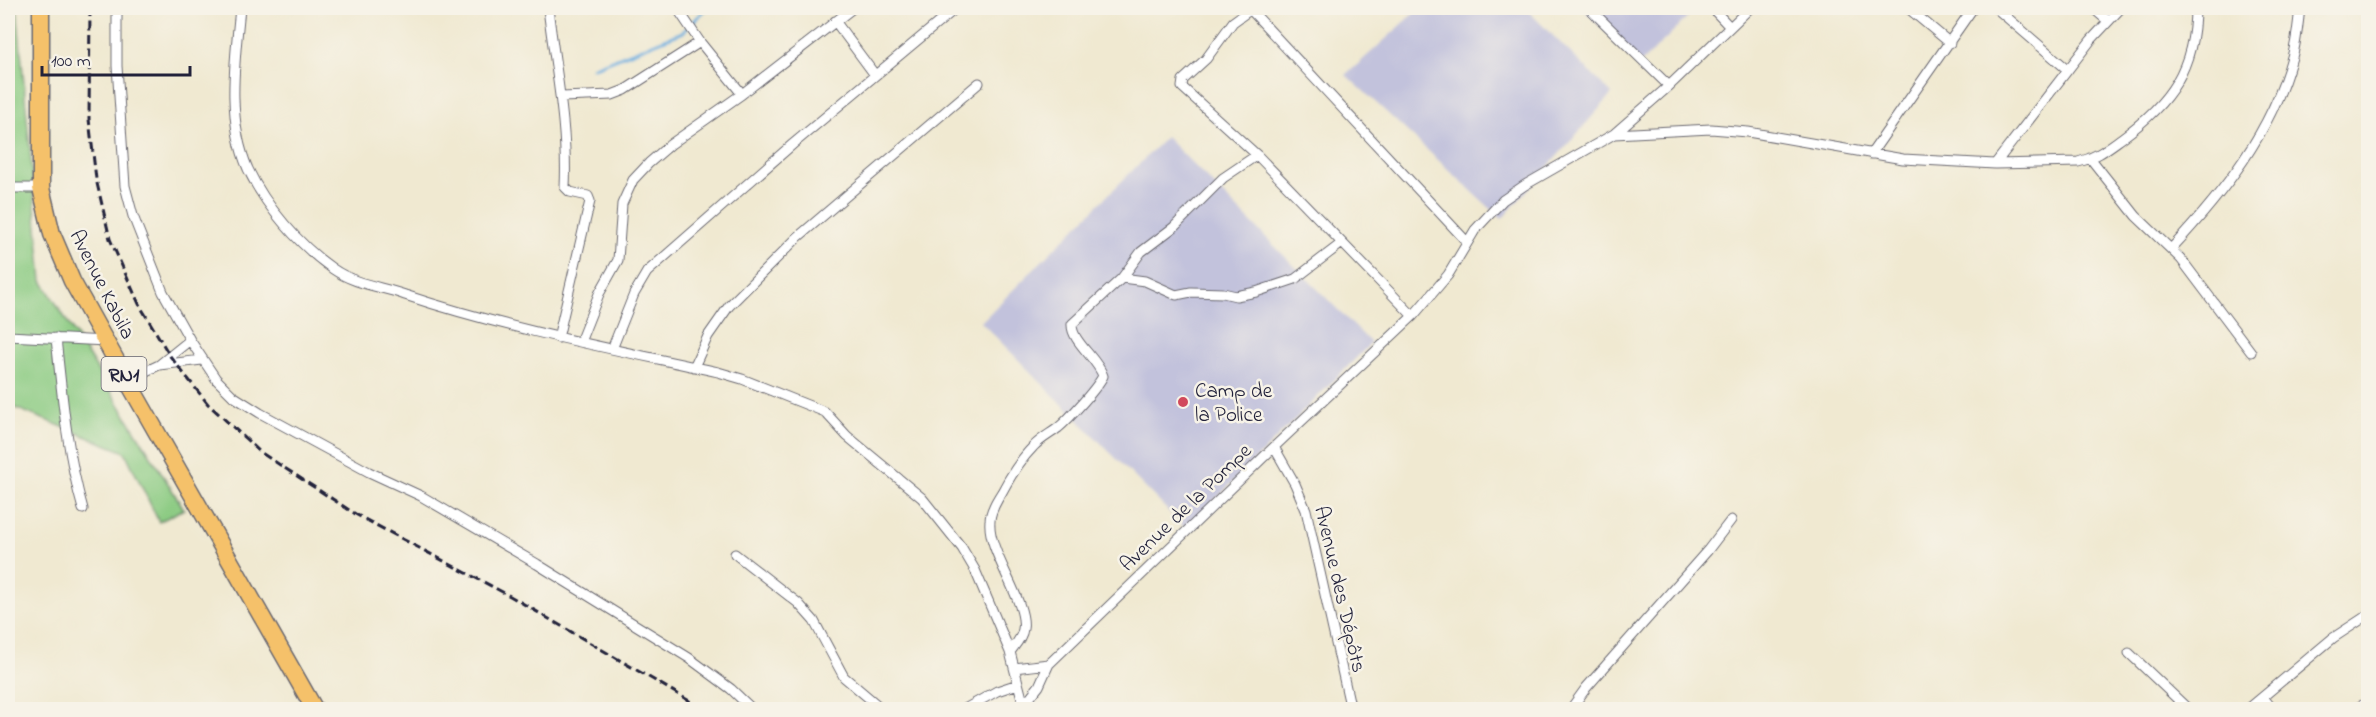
<svg xmlns="http://www.w3.org/2000/svg" width="2376" height="717" font-family="'Indie Flower',sans-serif">
  <rect width="100%" height="100%" fill="#f7f3e8"/>
  <filter id="ink" filterUnits="userSpaceOnUse"><feTurbulence type="fractalNoise" baseFrequency=".0167" numOctaves="2"/><feDisplacementMap in="SourceGraphic" scale="12" xChannelSelector="R" yChannelSelector="G"/><feConvolveMatrix kernelMatrix="1 2 1 2 8 2 1 2 1" color-interpolation-filters="sRGB"/></filter>
  <filter id="wash" filterUnits="userSpaceOnUse"><feTurbulence type="fractalNoise" baseFrequency=".008" numOctaves="4" result="noise"/><feDisplacementMap in="SourceGraphic" scale="24" xChannelSelector="R" yChannelSelector="G"/><feGaussianBlur stdDeviation="1.35" result="paint"/><feColorMatrix in="noise" values="0 0 0 0 0 0 0 0 0 0 0 0 0 0 0 0 0 1.4 0 .05"/><feComposite in="paint" operator="in"/></filter>
  <g filter="url(#wash)">
    <rect width="100%" height="100%" fill="#f0e9d1"/>
    <path fill="#c2c2dc" d="M 1420,8 L 1525,8 L 1612,94 L 1502,219 L 1346,75 Z
      M 1582,8 L 1697,8 L 1639,65 Z
      M 1166,137 L 1371,343 L 1186,529 L 981,322 Z"/>
    <path fill="#8aca81" stroke="#56765e" stroke-width="1.5" d="M 8,8 L 17,8 L 42,281 L 184,509 L 159,522 L 125,452 L 8,405 Z"/>
    <g fill="none" stroke-linecap="round" stroke-linejoin="round">
      <path stroke="#6aaddf" stroke-width="3" d="M 592,68 L 683,32 L 707,8"/>
    </g>
  </g>
  <g filter="url(#ink)">
    <g fill="none" stroke-linecap="round" stroke-linejoin="round">
      <defs>
        <path id="street" d="M 117,8 L 117,66 L 125,186 L 133,216 L 163,292 L 190,340 L 216,379 L 233,396 L 260,413 L 369,472 L 421,496 L 537,564 L 689,658 L 731,689 L 753,710
          M 240,8 C 235,60 226,119 248,169 C 266,207 299,245 333,269 C 356,285 380,286 405,295 C 507,329 613,349 718,372 L 742,379 L 825,412 L 847,436 L 922,498 L 962,548 L 975,570 L 1010,652 L 1025,710
          M 548,8 C 555,68 568,126 565,187 L 570,192 L 588,196 L 590,201 L 558,338
          M 677,8 L 700,42 L 742,94
          M 1249,8 L 1467,242
          M 1589,8 L 1669,86
          M 1712,8 L 1730,27
          M 1908,8 L 1950,43
          M 1996,8 L 2068,70
          M 2093,8 L 2108,21
          M 1251,9 L 1233,22 L 1206,59 L 1183,80 L 1182,87 L 1257,155 L 1413,316
          M 835,21 L 875,75
          M 562,97 L 612,95 L 625,90 L 700,42
          M 1614,134 L 1711,129 L 1748,132 L 1903,159 L 1995,164 L 2078,162 C 2096,158 2108,148 2122,138 C 2170,103 2195,68 2195,8
          M 1871,154 L 1973,8
          M 2091,159 L 2136,216 L 2181,259 L 2251,352
          M 1995,164 L 2091,40 L 2121,8
          M 8,188 L 41,188
          M 2171,249 C 2223,193 2272,132 2292,57 C 2297,41 2298,24 2300,8
          M 1122,278 L 1145,281 L 1176,295 L 1191,292 L 1223,293 L 1236,296 L 1256,292 L 1295,279 L 1342,243
          M 8,336 L 106,341
          M 56,338 C 62,395 67,454 83,509
          M 580,342 L 599,294 L 618,260 L 622,204 L 633,180 L 649,163 L 671,144 L 742,94 L 853,8
          M 612,349 L 634,294 L 647,272 L 793,144 L 956,8
          M 159,365 L 202,360
          M 694,367 L 708,336 L 729,306 L 798,237 L 979,83
          M 127,380 L 159,365 L 190,340
          M 1274,447 L 1295,484 L 1306,510 L 1351,710
          M 735,554 L 798,603 L 814,621 L 844,677 L 883,710
          M 1010,652 C 1015,645 1022,638 1023,629 C 1028,602 987,552 990,521 C 990,511 997,500 1002,492 C 1011,475 1020,460 1033,447 C 1040,439 1050,434 1058,428 C 1069,419 1097,388 1103,376 C 1098,359 1071,341 1072,324 L 1122,278 L 1141,252 L 1174,227 L 1223,178 L 1257,155
          M 2129,653 L 2189,710
          M 1014,668 L 1049,664
          M 2263,697 L 2273,710
          M 1024,705 L 1039,686 L 1049,664 L 1274,447 L 1413,316 L 1448,275 L 1475,230 L 1503,200 L 1525,185 L 1614,134 L 1669,86 L 1750,8
          M 963,710 L 997,691 L 1018,684
          M 1570,710 L 1586,688 L 1708,550 L 1731,520
          M 2247,710 L 2333,638 L 2368,615
          M 2353,710 L 2368,702"/>
        <path id="highway" d="M 41,8 L 41,188 L 52,234 L 72,281 L 127,380 L 315,710"/>
      </defs>
      <use href="#street" stroke="#6a6870" stroke-width="11"/>
      <use href="#highway" stroke="#6a6870" stroke-width="19"/>
      <use href="#street" stroke="#fff" stroke-width="9"/>
      <use href="#highway" stroke="#f5c16b" stroke-width="16"/>
      <path stroke="#22223b" stroke-width="3" stroke-dasharray="9 4.5" stroke-linecap="butt" d="M 90,8 L 89,119 L 96,179 L 110,239 L 139,304 L 170,356 L 208,404 L 260,452 L 357,515 L 510,596 L 705,710"/>
    </g>
  </g>
  <circle fill="#d1495b" stroke="#f7f3e8" stroke-width="2" cx="1183" cy="402" r="6"/>
  <g text-anchor="middle" stroke-width="5" stroke-linejoin="round" paint-order="stroke">
    <rect fill="#f7f3e8" stroke="#62616f" stroke-width="1.5" x="101.5" y="357" width="45" height="34" rx="4.5"/>
    <g font-size="20" font-weight="bold" fill="#22223b">
      <text x="124" y="381">RN1</text>
    </g>
    <g font-size="21" fill="#22223b" stroke="#f7f3e8">
      <text transform="translate(103 284) rotate(63)" y="7">Avenue Kabila</text>
      <text transform="translate(1185 507) rotate(-44)" y="7">Avenue de la Pompe</text>
      <text transform="translate(1341 589) rotate(77)" y="7">Avenue des Dépôts</text>
    </g>
    <g font-size="21" fill="#22223b" stroke="#f7f3e8" text-anchor="start">
      <text x="1195" y="397">Camp de<tspan x="1195" dy="24">la Police</tspan></text>
    </g>
  </g>
  <rect width="2376" height="717" fill="none" stroke="#f7f3e8" stroke-width="30"/>
  <path d="M42 66v9h148v-9" fill="none" stroke="#22223b" stroke-width="3"/>
  <text x="51" y="66" font-size="18" fill="#22223b" stroke="#f7f3e8" stroke-width="4.5" paint-order="stroke">100 m</text>
</svg>
